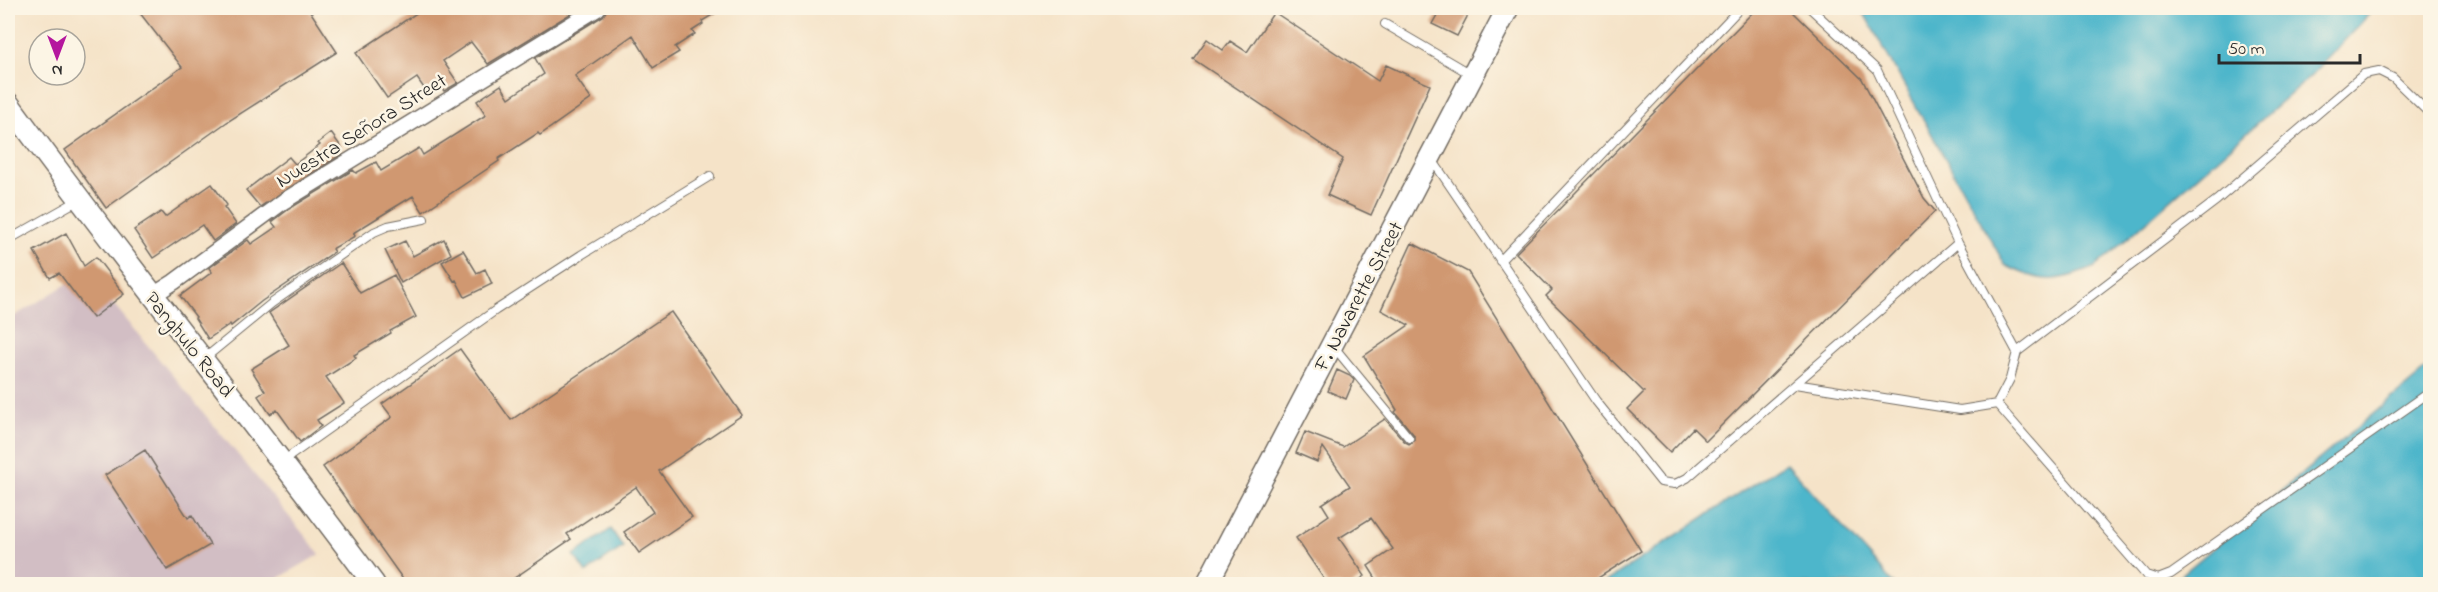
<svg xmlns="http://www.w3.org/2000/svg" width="2438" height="592" font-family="'Indie Flower',sans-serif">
  <rect width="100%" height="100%" fill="#fcf5e5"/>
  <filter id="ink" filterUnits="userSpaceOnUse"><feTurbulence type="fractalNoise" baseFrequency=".0167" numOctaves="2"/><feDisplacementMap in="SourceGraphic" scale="12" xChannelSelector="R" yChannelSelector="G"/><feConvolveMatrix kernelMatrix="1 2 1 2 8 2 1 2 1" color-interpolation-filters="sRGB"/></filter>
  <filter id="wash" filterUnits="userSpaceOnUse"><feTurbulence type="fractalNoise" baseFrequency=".008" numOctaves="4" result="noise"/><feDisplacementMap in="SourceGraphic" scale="24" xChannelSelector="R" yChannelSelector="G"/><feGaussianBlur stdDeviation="1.35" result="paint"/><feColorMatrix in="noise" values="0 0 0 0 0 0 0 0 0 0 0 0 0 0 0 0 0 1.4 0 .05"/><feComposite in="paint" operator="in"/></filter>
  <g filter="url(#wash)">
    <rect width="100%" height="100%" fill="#f5e3c8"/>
    <path fill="#d2bec4" d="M 87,272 L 320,554 L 269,584 L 8,584 L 8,320 Z"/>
    <path fill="#4db6cb" stroke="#3c707b" stroke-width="1.5" d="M 1861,8 L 2375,8 L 2311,76 L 2095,267 C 2057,283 2042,284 2005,265 Z
      M 2430,366 L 2430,584 L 2174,584 L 2173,582 Z
      M 1786,463 L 1894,584 L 1602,584 Z
      M 611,529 L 623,547 L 586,573 L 574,555 Z"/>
    <g id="blocks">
      <path fill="#d09871" d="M 136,8 L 308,8 L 337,52 L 227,122 L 106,208 L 65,150 L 182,67 Z
        M 424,8 L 580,8 L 488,64 L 471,42 L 443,61 L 458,83 L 444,91 L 439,83 L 426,91 L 417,78 L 387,98 L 356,53 Z
        M 608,8 L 724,8 L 702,21 L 703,24 L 692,31 L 695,34 L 675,47 L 679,52 L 653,68 L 633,35 L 575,76 L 591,99 L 540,135 L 538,133 L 498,159 L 499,161 L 423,212 L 413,196 L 382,215 L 353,233 L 355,236 L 332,249 L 334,252 L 262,301 L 231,326 L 230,324 L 208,339 L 195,318 L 196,317 L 180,296 L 212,272 L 209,268 L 248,240 L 251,244 L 276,227 L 272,222 L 289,209 L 353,170 L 356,173 L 376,162 L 381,171 L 419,148 L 423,155 L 486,115 L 477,101 L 501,85 L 509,98 L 544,74 L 535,58 L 603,16 Z
        M 1441,8 L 1453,8 L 1468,15 L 1457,36 L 1432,24 Z
        M 1757,8 L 1789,8 L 1862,79 L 1924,198 L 1935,211 L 1706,441 L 1693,428 L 1670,452 L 1627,409 L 1644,392 L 1546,296 L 1552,290 L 1516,253 Z
        M 1274,12 L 1378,81 L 1386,65 L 1430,85 L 1371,215 L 1327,195 L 1343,159 L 1193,59 L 1207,39 L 1223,50 L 1230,41 L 1247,52 Z
        M 331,133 L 342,148 L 339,150 L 342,154 L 260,207 L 246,190 L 289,157 L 295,164 L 320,145 L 318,143 Z
        M 212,184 L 227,205 L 224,207 L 236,224 L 213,241 L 202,225 L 153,258 L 134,230 L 161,212 L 165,217 Z
        M 66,233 L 84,266 L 96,257 L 124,294 L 93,318 L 59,273 L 50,278 L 34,251 Z
        M 444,239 L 451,254 L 401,283 L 385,250 L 405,241 L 413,256 Z
        M 1412,243 L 1468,272 L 1641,551 L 1587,585 L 1380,585 L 1368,566 L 1393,549 L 1371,518 L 1339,538 L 1365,576 L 1352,585 L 1328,585 L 1296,538 L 1329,515 L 1322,504 L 1350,486 L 1323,447 L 1317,462 L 1296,453 L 1305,432 L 1343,447 L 1385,419 L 1405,442 L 1409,444 L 1414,441 L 1414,435 L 1395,412 L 1397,410 L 1364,356 L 1409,325 L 1381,310 Z
        M 463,250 L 477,273 L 485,269 L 492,284 L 465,297 L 456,280 L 454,281 L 442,262 Z
        M 341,263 L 360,293 L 394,275 L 416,317 L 390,331 L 391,333 L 354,355 L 356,358 L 326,377 L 344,403 L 317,420 L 321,426 L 300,442 L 277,410 L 270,414 L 258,396 L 265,391 L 251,369 L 289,345 L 269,313 Z
        M 671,312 L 742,415 L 659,471 L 692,517 L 639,553 L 624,532 L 653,512 L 636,487 L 567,534 L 571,539 L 504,585 L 407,585 L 323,467 L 392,417 L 382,404 L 460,349 L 511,420 Z
        M 1337,370 L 1350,376 L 1354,380 L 1346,399 L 1328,391 Z
        M 145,450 L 188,518 L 192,515 L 210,545 L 167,570 L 105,475 Z"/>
    </g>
  </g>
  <g filter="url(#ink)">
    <use href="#blocks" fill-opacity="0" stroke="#726b62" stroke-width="1.5"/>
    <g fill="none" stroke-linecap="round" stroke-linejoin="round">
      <defs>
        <path id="service" d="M 1385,24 L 1472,75
          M 1431,158 L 1596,401 L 1661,482 L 1675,484 L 1687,478 L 1795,384 L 1960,410 L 1997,404
          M 8,240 L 77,201
          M 1958,243 L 2017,352
          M 1500,261 L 1740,8
          M 1334,347 L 1409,438
          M 205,358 L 272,303 L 374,232 L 388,226 L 424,219
          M 1795,384 L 1958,243 L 1877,70 L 1810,8
          M 1997,404 L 2010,379 L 2017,352 L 2217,200 L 2364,74 L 2379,71 L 2393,78 L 2430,114
          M 1997,404 L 2146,575 L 2158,579 L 2171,574 L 2430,392
          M 283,461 L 496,310 L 581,255 L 710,176"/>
        <path id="minor" d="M 152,296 L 174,282 L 284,201 L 598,8"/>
        <path id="secondary" d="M 8,103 C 127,266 254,422 374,584
          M 1207,584 L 1508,8"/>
      </defs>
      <use href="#service" stroke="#726b62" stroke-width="10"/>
      <use href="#minor" stroke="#726b62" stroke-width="18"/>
      <use href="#secondary" stroke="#726b62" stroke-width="24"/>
      <use href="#service" stroke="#fff" stroke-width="8"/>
      <use href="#minor" stroke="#fff" stroke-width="15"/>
      <use href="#secondary" stroke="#fff" stroke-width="21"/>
    </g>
  </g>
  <g text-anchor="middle" stroke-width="5" stroke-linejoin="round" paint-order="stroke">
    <g font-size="21" fill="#2b2b2b" stroke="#fcf5e5">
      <text transform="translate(361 130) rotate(-32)" y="7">Nuestra Señora Street</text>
      <text transform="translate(1358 296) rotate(-62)" y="7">F. Navarette Street</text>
      <text transform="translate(190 344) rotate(51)" y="7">Panghulo Road</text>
    </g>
  </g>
  <rect width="2438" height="592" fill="none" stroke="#fcf5e5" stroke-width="30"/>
  <g transform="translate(57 57) rotate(180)"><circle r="28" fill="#fcf5e5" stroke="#a8a49b" stroke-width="1.5"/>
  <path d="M0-4.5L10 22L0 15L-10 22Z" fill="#b5179e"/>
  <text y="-9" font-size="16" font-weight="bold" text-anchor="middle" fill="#2b2b2b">N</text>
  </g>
  <path d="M2219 54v9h141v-9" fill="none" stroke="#2b2b2b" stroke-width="3"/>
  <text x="2228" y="54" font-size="18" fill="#2b2b2b" stroke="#fcf5e5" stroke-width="4.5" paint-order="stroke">50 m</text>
</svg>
